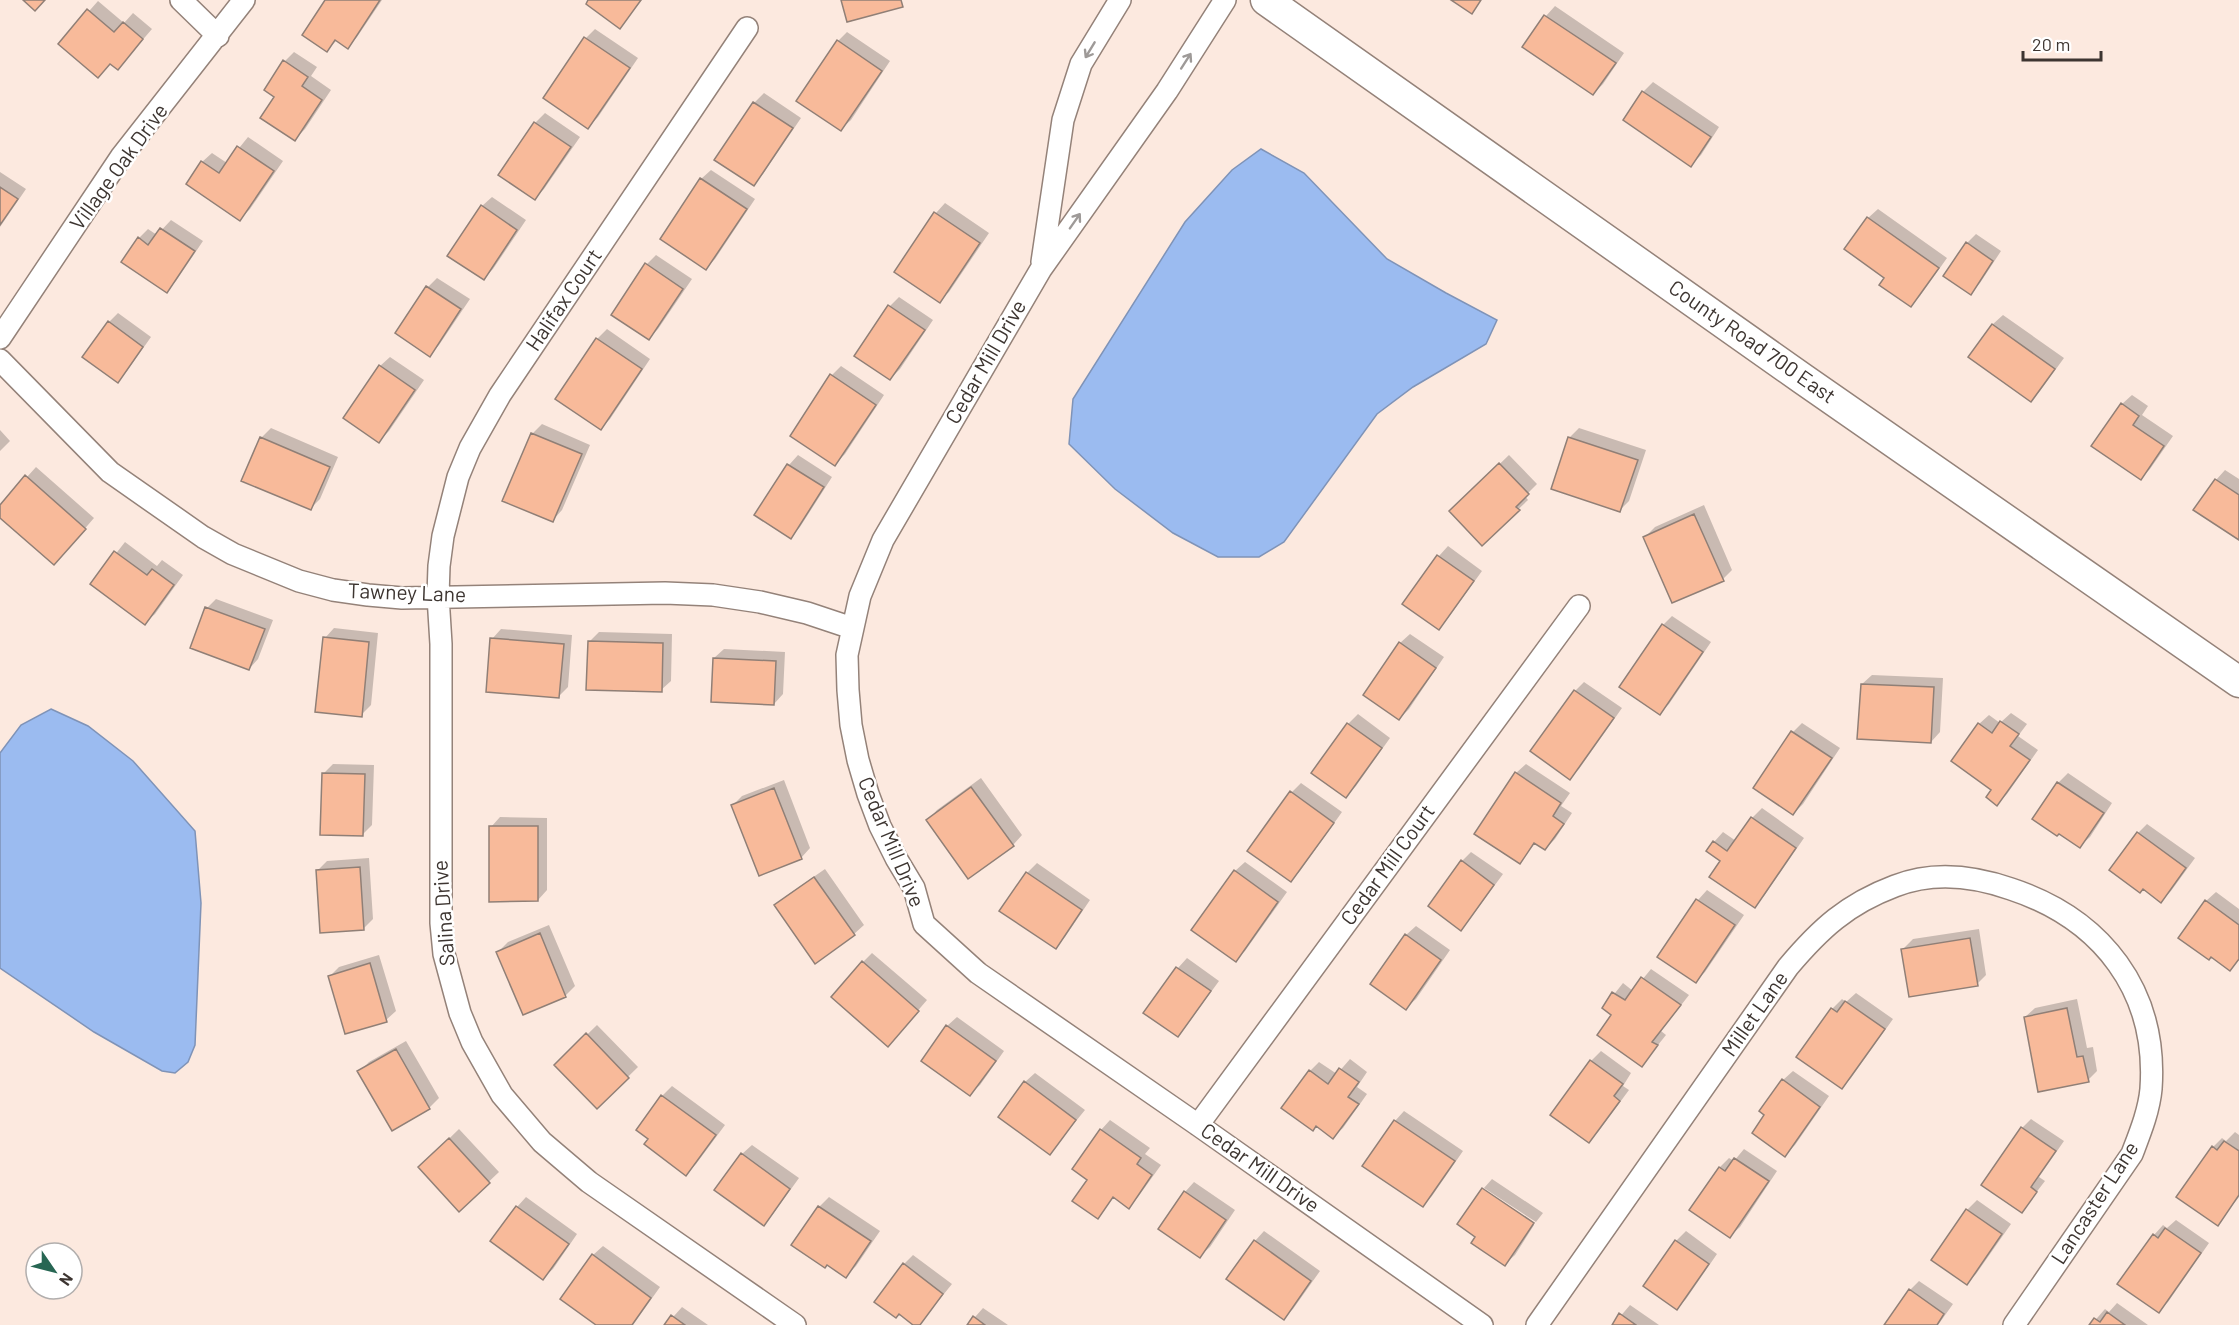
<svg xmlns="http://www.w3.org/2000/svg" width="2239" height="1325" font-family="Barlow,sans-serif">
  <rect width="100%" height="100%" fill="#fce9df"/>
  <path fill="#9bbbf0" stroke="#7f93b7" stroke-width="1.5" d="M 1261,149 L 1304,173 L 1387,259 L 1446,293 L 1497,320 L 1486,344 L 1413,387 L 1377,414 L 1284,542 L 1259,557 L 1218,557 L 1173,533 L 1115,489 L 1069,444 L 1073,399 L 1185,222 L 1232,170 Z
    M 51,709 L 88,726 L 133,761 L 195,831 L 201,903 L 195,1045 L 188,1062 L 175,1073 L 162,1071 L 94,1032 L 0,968 L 0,753 L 21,725 Z"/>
  <path fill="#0003" d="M 327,0 L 382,0 L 357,37 L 348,47 L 337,40 L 327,50 Z
    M 590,0 L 642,0 L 620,27 Z
    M 98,1 L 124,23 L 133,13 L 152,29 L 127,58 L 111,62 L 60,44 Z
    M 1555,6 L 1624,53 L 1603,84 L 1593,94 L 1524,47 L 1546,16 Z
    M 595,29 L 638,58 L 598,117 L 588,127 L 586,38 Z
    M 847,32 L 890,61 L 851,120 L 841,129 L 838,41 Z
    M 294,52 L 317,67 L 311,76 L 331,90 L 305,129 L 295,139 L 276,97 L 285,61 Z
    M 1653,82 L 1719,127 L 1701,155 L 1691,165 L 1625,119 L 1643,92 Z
    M 764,93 L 801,118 L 763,174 L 754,184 L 754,103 Z
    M 545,113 L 580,137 L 544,189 L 535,198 L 535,123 Z
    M 248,137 L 283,161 L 250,209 L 240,219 L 202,162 L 212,153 L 227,163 Z
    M 711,170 L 755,199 L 715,259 L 706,268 L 701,179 Z
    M 0,172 L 26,189 L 0,227 Z
    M 492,197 L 526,220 L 493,269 L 483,279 L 482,206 Z
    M 945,203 L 989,233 L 949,292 L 939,301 L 896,272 L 936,213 Z
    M 1878,209 L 1947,258 L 1920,296 L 1910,305 L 1886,277 L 1868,218 Z
    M 171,220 L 203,241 L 176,281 L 166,291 L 139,238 L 148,229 L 157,235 Z
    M 1976,234 L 2001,251 L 1980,283 L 1970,293 L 1967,243 Z
    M 656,255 L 692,279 L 658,329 L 649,338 L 647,264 Z
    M 437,278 L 470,299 L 439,345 L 430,355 L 428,287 Z
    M 899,297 L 933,320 L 900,369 L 890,379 L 890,306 Z
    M 118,313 L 151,337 L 127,371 L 117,381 L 109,322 Z
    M 2003,315 L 2064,358 L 2040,391 L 2031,400 L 1970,357 L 1993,324 Z
    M 607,329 L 650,359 L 610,419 L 601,428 L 597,339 Z
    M 390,357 L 424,380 L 389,431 L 379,441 L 380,366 Z
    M 841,366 L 884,395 L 845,454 L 835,464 L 832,375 Z
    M 2132,395 L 2148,406 L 2142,415 L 2173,436 L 2150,469 L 2141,478 L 2122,404 Z
    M 542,424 L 590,445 L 562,510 L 553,520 L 532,434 Z
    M 271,428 L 338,457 L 320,499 L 311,508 L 261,438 Z
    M 1579,428 L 1646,450 L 1629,501 L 1620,510 L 1569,438 Z
    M 0,430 L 10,441 L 0,451 Z
    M 798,455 L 832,477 L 800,527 L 791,537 L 756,515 L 789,465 Z
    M 1509,455 L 1537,484 L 1525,496 L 1528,500 L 1482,544 L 1451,511 Z
    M 36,467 L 94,518 L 63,554 L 0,516 L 0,507 Z
    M 2225,470 L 2239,479 L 2239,538 L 2196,509 L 2216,480 Z
    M 1704,505 L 1732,570 L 1723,579 L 1645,537 L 1655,527 Z
    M 125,542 L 157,566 L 162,560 L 183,575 L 155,614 L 145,623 L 92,584 Z
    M 1448,546 L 1482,571 L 1448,618 L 1438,628 L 1404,603 L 1439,556 Z
    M 216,599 L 273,620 L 258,659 L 249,669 L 207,608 Z
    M 1672,616 L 1711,642 L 1669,704 L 1659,713 L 1663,625 Z
    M 334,628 L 378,633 L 371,705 L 361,715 L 325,638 Z
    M 501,629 L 572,635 L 568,687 L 558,697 L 492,639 Z
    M 599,632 L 672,634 L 671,681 L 661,690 L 589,642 Z
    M 1410,634 L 1444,657 L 1409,709 L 1399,719 L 1400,643 Z
    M 724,649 L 785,652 L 783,694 L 774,704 L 714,658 Z
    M 1872,675 L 1943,678 L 1940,732 L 1931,742 L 1862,684 Z
    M 1584,682 L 1622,708 L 1579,769 L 1569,778 L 1575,691 Z
    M 2011,713 L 2027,724 L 2018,736 L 2038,750 L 2007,794 L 1997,804 L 1979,724 L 1989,715 L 2000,723 Z
    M 1358,714 L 1390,738 L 1356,786 L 1346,796 L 1314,772 L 1348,724 Z
    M 1802,723 L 1840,748 L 1803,804 L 1793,814 L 1793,732 Z
    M 333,764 L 374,765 L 372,825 L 363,834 L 323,774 Z
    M 1526,764 L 1570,793 L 1561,806 L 1572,813 L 1555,839 L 1545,849 L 1536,842 L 1520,862 L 1516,773 Z
    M 2068,773 L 2112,803 L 2090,837 L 2080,846 L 2034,819 L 2058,783 Z
    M 981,778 L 1022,835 L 1013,845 L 928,820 L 937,810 Z
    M 784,780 L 810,848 L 801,858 L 733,805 L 742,796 Z
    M 1301,783 L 1342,812 L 1300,871 L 1291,881 L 1292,792 Z
    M 1762,808 L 1804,838 L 1764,896 L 1754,906 L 1722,860 L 1714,842 L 1723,832 L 1736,841 L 1752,818 Z
    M 500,817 L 547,818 L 547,890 L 538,900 L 491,827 Z
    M 2147,824 L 2195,858 L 2171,891 L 2161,901 L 2138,833 Z
    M 1471,852 L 1503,874 L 1470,919 L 1461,929 L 1462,861 Z
    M 369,858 L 373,919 L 364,928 L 318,870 L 327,861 Z
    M 1245,862 L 1287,892 L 1245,951 L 1235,960 L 1235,871 Z
    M 1037,863 L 1090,900 L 1065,937 L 1055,947 L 1001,910 L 1027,873 Z
    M 825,869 L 864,925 L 854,934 L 776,905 L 786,896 Z
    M 1707,890 L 1744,915 L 1705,972 L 1696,981 L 1659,956 L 1698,900 Z
    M 2216,892 L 2239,909 L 2239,960 L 2230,969 L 2206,901 Z
    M 549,925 L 575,986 L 565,996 L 498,952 L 508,942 Z
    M 1416,926 L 1450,950 L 1416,999 L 1406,1008 L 1406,935 Z
    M 1979,929 L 1986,975 L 1977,984 L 1903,949 L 1913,939 Z
    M 872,953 L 927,1000 L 897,1035 L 863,962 Z
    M 379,955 L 396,1011 L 386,1020 L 330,976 L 339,967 Z
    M 1187,958 L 1219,981 L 1187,1025 L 1178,1035 L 1146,1012 L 1178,968 Z
    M 1651,969 L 1689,995 L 1661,1031 L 1666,1035 L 1642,1065 L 1614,1014 L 1604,1007 L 1623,983 L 1633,991 Z
    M 1856,993 L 1893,1019 L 1851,1078 L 1842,1087 L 1798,1057 L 1832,1009 L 1842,999 L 1846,1002 Z
    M 2077,999 L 2087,1048 L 2093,1047 L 2097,1071 L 2088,1080 L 2025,1017 L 2035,1008 Z
    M 957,1017 L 1004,1051 L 980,1085 L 970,1094 L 947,1026 Z
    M 597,1025 L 638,1067 L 597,1107 L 556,1065 Z
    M 406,1041 L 439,1098 L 429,1108 L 359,1072 L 369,1062 Z
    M 1601,1051 L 1631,1073 L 1623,1086 L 1629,1090 L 1598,1132 L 1589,1141 L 1552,1115 L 1591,1061 Z
    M 1350,1059 L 1367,1072 L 1357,1087 L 1367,1094 L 1343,1128 L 1333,1137 L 1310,1071 L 1319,1062 L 1337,1074 Z
    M 1793,1071 L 1829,1096 L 1795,1145 L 1785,1155 L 1766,1115 L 1783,1080 Z
    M 1035,1073 L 1085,1110 L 1050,1153 L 1025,1082 Z
    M 672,1086 L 725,1125 L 696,1164 L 686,1174 L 650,1138 L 638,1130 L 662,1096 Z
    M 1404,1111 L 1463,1151 L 1432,1196 L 1423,1205 L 1395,1121 Z
    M 2031,1119 L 2064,1141 L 2039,1177 L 2045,1181 L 2022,1211 L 2022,1128 Z
    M 1110,1120 L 1150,1148 L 1145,1154 L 1161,1165 L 1138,1197 L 1128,1207 L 1114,1197 L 1097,1217 L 1089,1179 L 1101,1130 Z
    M 459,1129 L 499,1172 L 459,1210 L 420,1167 Z
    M 2235,1132 L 2239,1135 L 2239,1197 L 2217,1224 L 2213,1147 L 2222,1138 L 2226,1141 Z
    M 752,1145 L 799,1178 L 773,1214 L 764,1224 L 742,1154 Z
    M 1744,1149 L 1777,1171 L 1740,1227 L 1730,1236 L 1691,1210 L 1720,1167 L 1729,1158 L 1734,1161 Z
    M 1492,1179 L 1543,1213 L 1536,1222 L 1484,1188 Z
    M 1194,1182 L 1235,1210 L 1210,1247 L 1200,1256 L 1185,1192 Z
    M 1483,1190 L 1534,1225 L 1515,1255 L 1505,1264 L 1477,1236 Z
    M 526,1197 L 577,1234 L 553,1269 L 543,1278 L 517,1207 Z
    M 829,1197 L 880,1231 L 856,1266 L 846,1276 L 794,1245 L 819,1207 Z
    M 1977,1200 L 2011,1224 L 1976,1274 L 1967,1283 L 1967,1210 Z
    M 2176,1220 L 2209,1243 L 2168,1302 L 2158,1311 L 2154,1235 L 2163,1225 L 2167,1228 Z
    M 1264,1231 L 1320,1271 L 1293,1309 L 1283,1318 L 1255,1241 Z
    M 1686,1231 L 1717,1254 L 1686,1299 L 1677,1308 L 1676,1241 Z
    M 603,1246 L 660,1287 L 633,1325 L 599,1325 L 593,1255 Z
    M 913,1255 L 952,1284 L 919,1325 L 916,1325 L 904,1264 Z
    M 1919,1281 L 1953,1304 L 1938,1325 L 1886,1325 L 1910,1290 Z
    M 2117,1303 L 2148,1325 L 2091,1325 L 2105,1309 L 2109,1312 Z
    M 1630,1305 L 1659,1325 L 1613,1325 Z
    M 682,1307 L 708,1325 L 666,1325 Z
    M 983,1308 L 1008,1325 L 968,1325 Z"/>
  <path fill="#f8ba9a" stroke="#907f76" stroke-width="1.5" d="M 23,0 L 45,0 L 35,11 Z
    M 325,0 L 380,0 L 348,49 L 335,40 L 327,52 L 302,35 Z
    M 588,0 L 641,0 L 620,29 L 586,4 Z
    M 841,0 L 901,0 L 903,7 L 847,22 Z
    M 1451,0 L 1481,0 L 1472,14 Z
    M 87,9 L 114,32 L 123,22 L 143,39 L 118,70 L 110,64 L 98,78 L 58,44 Z
    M 1544,15 L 1616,63 L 1593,95 L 1522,47 Z
    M 584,37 L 630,68 L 588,129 L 543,98 Z
    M 837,40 L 882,71 L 841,131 L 796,101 Z
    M 283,60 L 308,77 L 302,86 L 322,100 L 295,141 L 260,118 L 274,97 L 264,90 Z
    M 1642,91 L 1711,137 L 1691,167 L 1623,120 Z
    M 753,102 L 793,128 L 754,186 L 714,160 Z
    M 534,122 L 571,147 L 535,200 L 498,175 Z
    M 237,146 L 274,171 L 240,221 L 186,184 L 201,161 L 219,173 Z
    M 700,178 L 747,209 L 706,270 L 660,239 Z
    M 0,187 L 18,199 L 0,225 Z
    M 481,205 L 517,230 L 484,280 L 447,256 Z
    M 934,212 L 980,243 L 940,303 L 894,272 Z
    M 1867,217 L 1939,268 L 1911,307 L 1879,285 L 1884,278 L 1844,249 Z
    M 160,228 L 195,251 L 167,293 L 121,262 L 138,237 L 148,245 Z
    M 1966,242 L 1993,261 L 1971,295 L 1943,276 Z
    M 645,263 L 683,289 L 649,340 L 611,315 Z
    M 426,286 L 461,309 L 430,357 L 395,333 Z
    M 888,305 L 925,330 L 890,380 L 854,356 Z
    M 108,321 L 143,347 L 118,383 L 82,357 Z
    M 1992,324 L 2055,369 L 2031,402 L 1968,357 Z
    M 596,338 L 642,369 L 601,430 L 555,399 Z
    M 379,365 L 415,390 L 379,443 L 343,418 Z
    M 830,374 L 876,405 L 835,466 L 790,436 Z
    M 2121,403 L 2139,416 L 2133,425 L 2164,446 L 2141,480 L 2091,446 Z
    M 531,433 L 582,454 L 553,522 L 502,501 Z
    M 260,437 L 330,467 L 311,510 L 241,481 Z
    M 1568,437 L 1638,460 L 1620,512 L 1551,489 Z
    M 1499,463 L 1529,494 L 1516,507 L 1520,510 L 1482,546 L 1449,511 Z
    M 787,464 L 824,487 L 791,539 L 754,515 Z
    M 25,475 L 86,529 L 54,565 L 0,518 L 0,505 Z
    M 2215,479 L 2239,495 L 2239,540 L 2193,510 Z
    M 1694,514 L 1724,581 L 1672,603 L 1643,537 Z
    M 114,551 L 147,575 L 152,569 L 174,585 L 145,625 L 90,584 Z
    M 1437,555 L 1474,581 L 1439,630 L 1402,604 Z
    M 205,607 L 265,629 L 249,670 L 190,648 Z
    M 1662,624 L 1703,652 L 1660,715 L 1619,687 Z
    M 323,637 L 369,642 L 362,717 L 315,712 Z
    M 490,638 L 564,644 L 559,698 L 486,692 Z
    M 588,641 L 663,643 L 662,692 L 586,690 Z
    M 1399,642 L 1436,668 L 1399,720 L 1363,695 Z
    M 713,658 L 776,661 L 774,705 L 711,702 Z
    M 1861,684 L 1934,687 L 1931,743 L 1857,739 Z
    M 1574,690 L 1614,718 L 1570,780 L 1530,751 Z
    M 2000,721 L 2019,734 L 2010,746 L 2030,760 L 1997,806 L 1986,797 L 1991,790 L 1951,761 L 1978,723 L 1992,733 Z
    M 1347,723 L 1382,748 L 1346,798 L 1311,773 Z
    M 1791,731 L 1832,758 L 1793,815 L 1753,788 Z
    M 1515,772 L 1561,803 L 1553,816 L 1564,824 L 1545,850 L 1534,843 L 1520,864 L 1474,834 Z
    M 322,773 L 365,774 L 363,836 L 320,835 Z
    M 2057,782 L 2104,813 L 2080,848 L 2059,834 L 2057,836 L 2032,819 Z
    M 971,787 L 1014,846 L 968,879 L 926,820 Z
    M 774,788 L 802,859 L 759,876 L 731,805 Z
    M 1290,791 L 1334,823 L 1291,882 L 1247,851 Z
    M 1751,817 L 1796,848 L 1755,908 L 1709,877 L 1720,861 L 1706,851 L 1713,841 L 1727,851 Z
    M 489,826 L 538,826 L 538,901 L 489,902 Z
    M 2137,832 L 2186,868 L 2161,903 L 2143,889 L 2140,893 L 2109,870 Z
    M 1461,860 L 1494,885 L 1461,931 L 1428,906 Z
    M 360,867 L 364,930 L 320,933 L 316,870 Z
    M 1234,870 L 1278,902 L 1236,962 L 1191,930 Z
    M 1026,872 L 1082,910 L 1056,949 L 999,911 Z
    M 814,877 L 855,935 L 815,964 L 774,905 Z
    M 1696,899 L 1735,925 L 1696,983 L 1657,957 Z
    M 2205,900 L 2239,925 L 2239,959 L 2230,971 L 2211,957 L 2209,960 L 2178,938 Z
    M 540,933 L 566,997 L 523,1015 L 496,952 Z
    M 1405,934 L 1441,960 L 1406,1010 L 1370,984 Z
    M 1970,938 L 1978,986 L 1909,997 L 1901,949 Z
    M 862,961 L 919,1011 L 888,1047 L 831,997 Z
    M 370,963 L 387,1022 L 345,1034 L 328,976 Z
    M 1176,967 L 1211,991 L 1178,1037 L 1143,1013 Z
    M 1641,977 L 1681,1005 L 1652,1042 L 1658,1045 L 1642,1067 L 1597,1035 L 1611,1015 L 1602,1008 L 1612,992 L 1625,1000 Z
    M 1845,1001 L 1885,1029 L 1842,1089 L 1796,1057 L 1831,1008 L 1837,1012 Z
    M 2067,1008 L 2077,1057 L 2083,1056 L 2089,1082 L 2038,1092 L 2024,1017 Z
    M 946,1025 L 996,1061 L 970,1096 L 921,1061 Z
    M 586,1033 L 629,1078 L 597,1109 L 554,1065 Z
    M 396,1049 L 430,1109 L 392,1131 L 357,1071 Z
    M 1590,1060 L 1623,1084 L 1614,1096 L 1620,1101 L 1589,1143 L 1550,1115 Z
    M 1339,1068 L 1359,1082 L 1348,1097 L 1359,1104 L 1333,1139 L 1316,1126 L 1313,1131 L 1281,1108 L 1309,1070 L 1328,1084 Z
    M 1782,1079 L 1820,1107 L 1785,1157 L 1752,1133 L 1764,1115 L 1759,1111 Z
    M 1024,1081 L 1076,1120 L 1050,1155 L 998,1117 Z
    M 661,1095 L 716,1135 L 686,1176 L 644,1144 L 648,1139 L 636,1130 Z
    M 1394,1120 L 1455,1161 L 1423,1207 L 1362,1166 Z
    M 2021,1127 L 2056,1151 L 2031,1187 L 2037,1192 L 2022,1213 L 1981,1185 Z
    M 1100,1129 L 1141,1158 L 1137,1164 L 1152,1175 L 1129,1209 L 1113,1197 L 1098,1219 L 1072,1201 L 1087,1180 L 1072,1169 Z
    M 449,1138 L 490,1183 L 459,1212 L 418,1167 Z
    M 2224,1141 L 2239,1151 L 2239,1195 L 2218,1226 L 2176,1197 L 2212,1146 L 2217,1150 Z
    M 741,1153 L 790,1189 L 764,1226 L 714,1190 Z
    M 1734,1158 L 1769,1181 L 1730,1238 L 1689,1210 L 1719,1167 L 1725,1171 Z
    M 1482,1188 L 1534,1223 L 1505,1266 L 1471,1243 L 1475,1237 L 1457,1224 Z
    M 1184,1191 L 1226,1220 L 1200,1258 L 1158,1229 Z
    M 516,1206 L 569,1244 L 543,1280 L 490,1241 Z
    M 818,1206 L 871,1241 L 846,1278 L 827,1265 L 825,1268 L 791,1245 Z
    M 1966,1209 L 2002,1234 L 1967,1285 L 1931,1260 Z
    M 2165,1228 L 2201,1253 L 2159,1313 L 2117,1284 L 2153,1234 L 2158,1238 Z
    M 1254,1240 L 1311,1281 L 1284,1320 L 1226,1279 Z
    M 1675,1240 L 1709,1264 L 1677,1310 L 1643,1286 Z
    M 592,1254 L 651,1298 L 632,1325 L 596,1325 L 560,1299 Z
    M 903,1263 L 943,1294 L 920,1325 L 913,1325 L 899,1314 L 896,1318 L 874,1302 Z
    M 1909,1289 L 1944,1314 L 1937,1325 L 1884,1325 Z
    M 2107,1312 L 2125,1325 L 2089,1325 L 2094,1318 L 2100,1322 Z
    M 1619,1313 L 1636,1325 L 1612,1325 Z
    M 671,1315 L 685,1325 L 664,1325 Z
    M 973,1316 L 985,1325 L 967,1325 Z"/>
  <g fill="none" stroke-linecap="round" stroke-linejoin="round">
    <defs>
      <path id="minor" d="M 181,0 L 218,36
        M 1225,0 L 1167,91 L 1041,269 L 883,540 L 860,596 L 847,655 L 848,690 L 851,725 L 858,760 L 868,794 L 880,826 L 896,858 L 914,888 L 924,924 L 978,973 L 1198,1125 L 1482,1325
        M 747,28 L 500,395 L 470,448 L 458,477 L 443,536 L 439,566 L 438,596 L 441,644 L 441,923 L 444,954 L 460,1013 L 472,1042 L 502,1095 L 542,1142 L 589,1182 L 795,1325
        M 1042,262 L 1063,120 L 1081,64 L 1120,0
        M 0,338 L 121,157 L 244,0
        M 0,360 L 110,472 L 203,537 L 233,554 L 299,581 L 333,590 L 368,595 L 402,598 L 665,593 L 713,595 L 760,602 L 807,613 L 852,628
        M 1198,1125 L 1579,606
        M 1537,1325 L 1788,967 C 1820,929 1847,904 1895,886 C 1933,871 1974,876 2011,889 C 2102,919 2158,991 2151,1089 C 2149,1111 2140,1133 2132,1154 L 2014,1325"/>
      <path id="secondary" d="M 1266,0 L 1803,379 L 2239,682"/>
    </defs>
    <use href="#minor" stroke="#948279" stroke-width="24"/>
    <use href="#secondary" stroke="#948279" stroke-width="33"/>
    <use href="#minor" stroke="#fff" stroke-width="21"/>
    <use href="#secondary" stroke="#fff" stroke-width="30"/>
  </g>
  <defs><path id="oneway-shaft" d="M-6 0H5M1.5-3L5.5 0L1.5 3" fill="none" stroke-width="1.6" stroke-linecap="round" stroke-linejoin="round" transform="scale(1.5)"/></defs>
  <g stroke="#9e9a98">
    <use href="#oneway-shaft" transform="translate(1090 50) rotate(121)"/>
    <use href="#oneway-shaft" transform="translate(1186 61) rotate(-57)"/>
    <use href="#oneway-shaft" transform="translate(1075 221) rotate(-55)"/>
  </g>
  <g text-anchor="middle" stroke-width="5" stroke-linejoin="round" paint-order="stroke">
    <g font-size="21" fill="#3d3531" stroke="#fff">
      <text transform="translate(119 167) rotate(-54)" y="7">Village Oak Drive</text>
      <text transform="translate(564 300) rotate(-56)" y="7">Halifax Court</text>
      <text transform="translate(1752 342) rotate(35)" y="7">County Road 700 East</text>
      <text transform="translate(986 362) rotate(-60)" y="7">Cedar Mill Drive</text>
      <text transform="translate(407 593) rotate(2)" y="7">Tawney Lane</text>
      <text transform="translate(891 842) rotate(67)" y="7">Cedar Mill Drive</text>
      <text transform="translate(1388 865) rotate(-54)" y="7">Cedar Mill Court</text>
      <text transform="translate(444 913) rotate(-94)" y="7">Salina Drive</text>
      <text transform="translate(1755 1014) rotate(-55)" y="7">Millet Lane</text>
      <text transform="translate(1260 1168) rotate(35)" y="7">Cedar Mill Drive</text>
      <text transform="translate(2095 1203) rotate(-57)" y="7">Lancaster Lane</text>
    </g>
  </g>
  <g transform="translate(54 1271) rotate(125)"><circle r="28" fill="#ffffff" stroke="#b1aead" stroke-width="1.5"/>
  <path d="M0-4.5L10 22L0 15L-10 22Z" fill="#276653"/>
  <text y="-9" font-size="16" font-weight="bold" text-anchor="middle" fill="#3d3531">N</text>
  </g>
  <path d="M2023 51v9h78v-9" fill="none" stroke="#3d3531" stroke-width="3"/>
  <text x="2032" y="51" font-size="18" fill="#3d3531" stroke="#ffffff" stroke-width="4.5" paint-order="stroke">20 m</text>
</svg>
